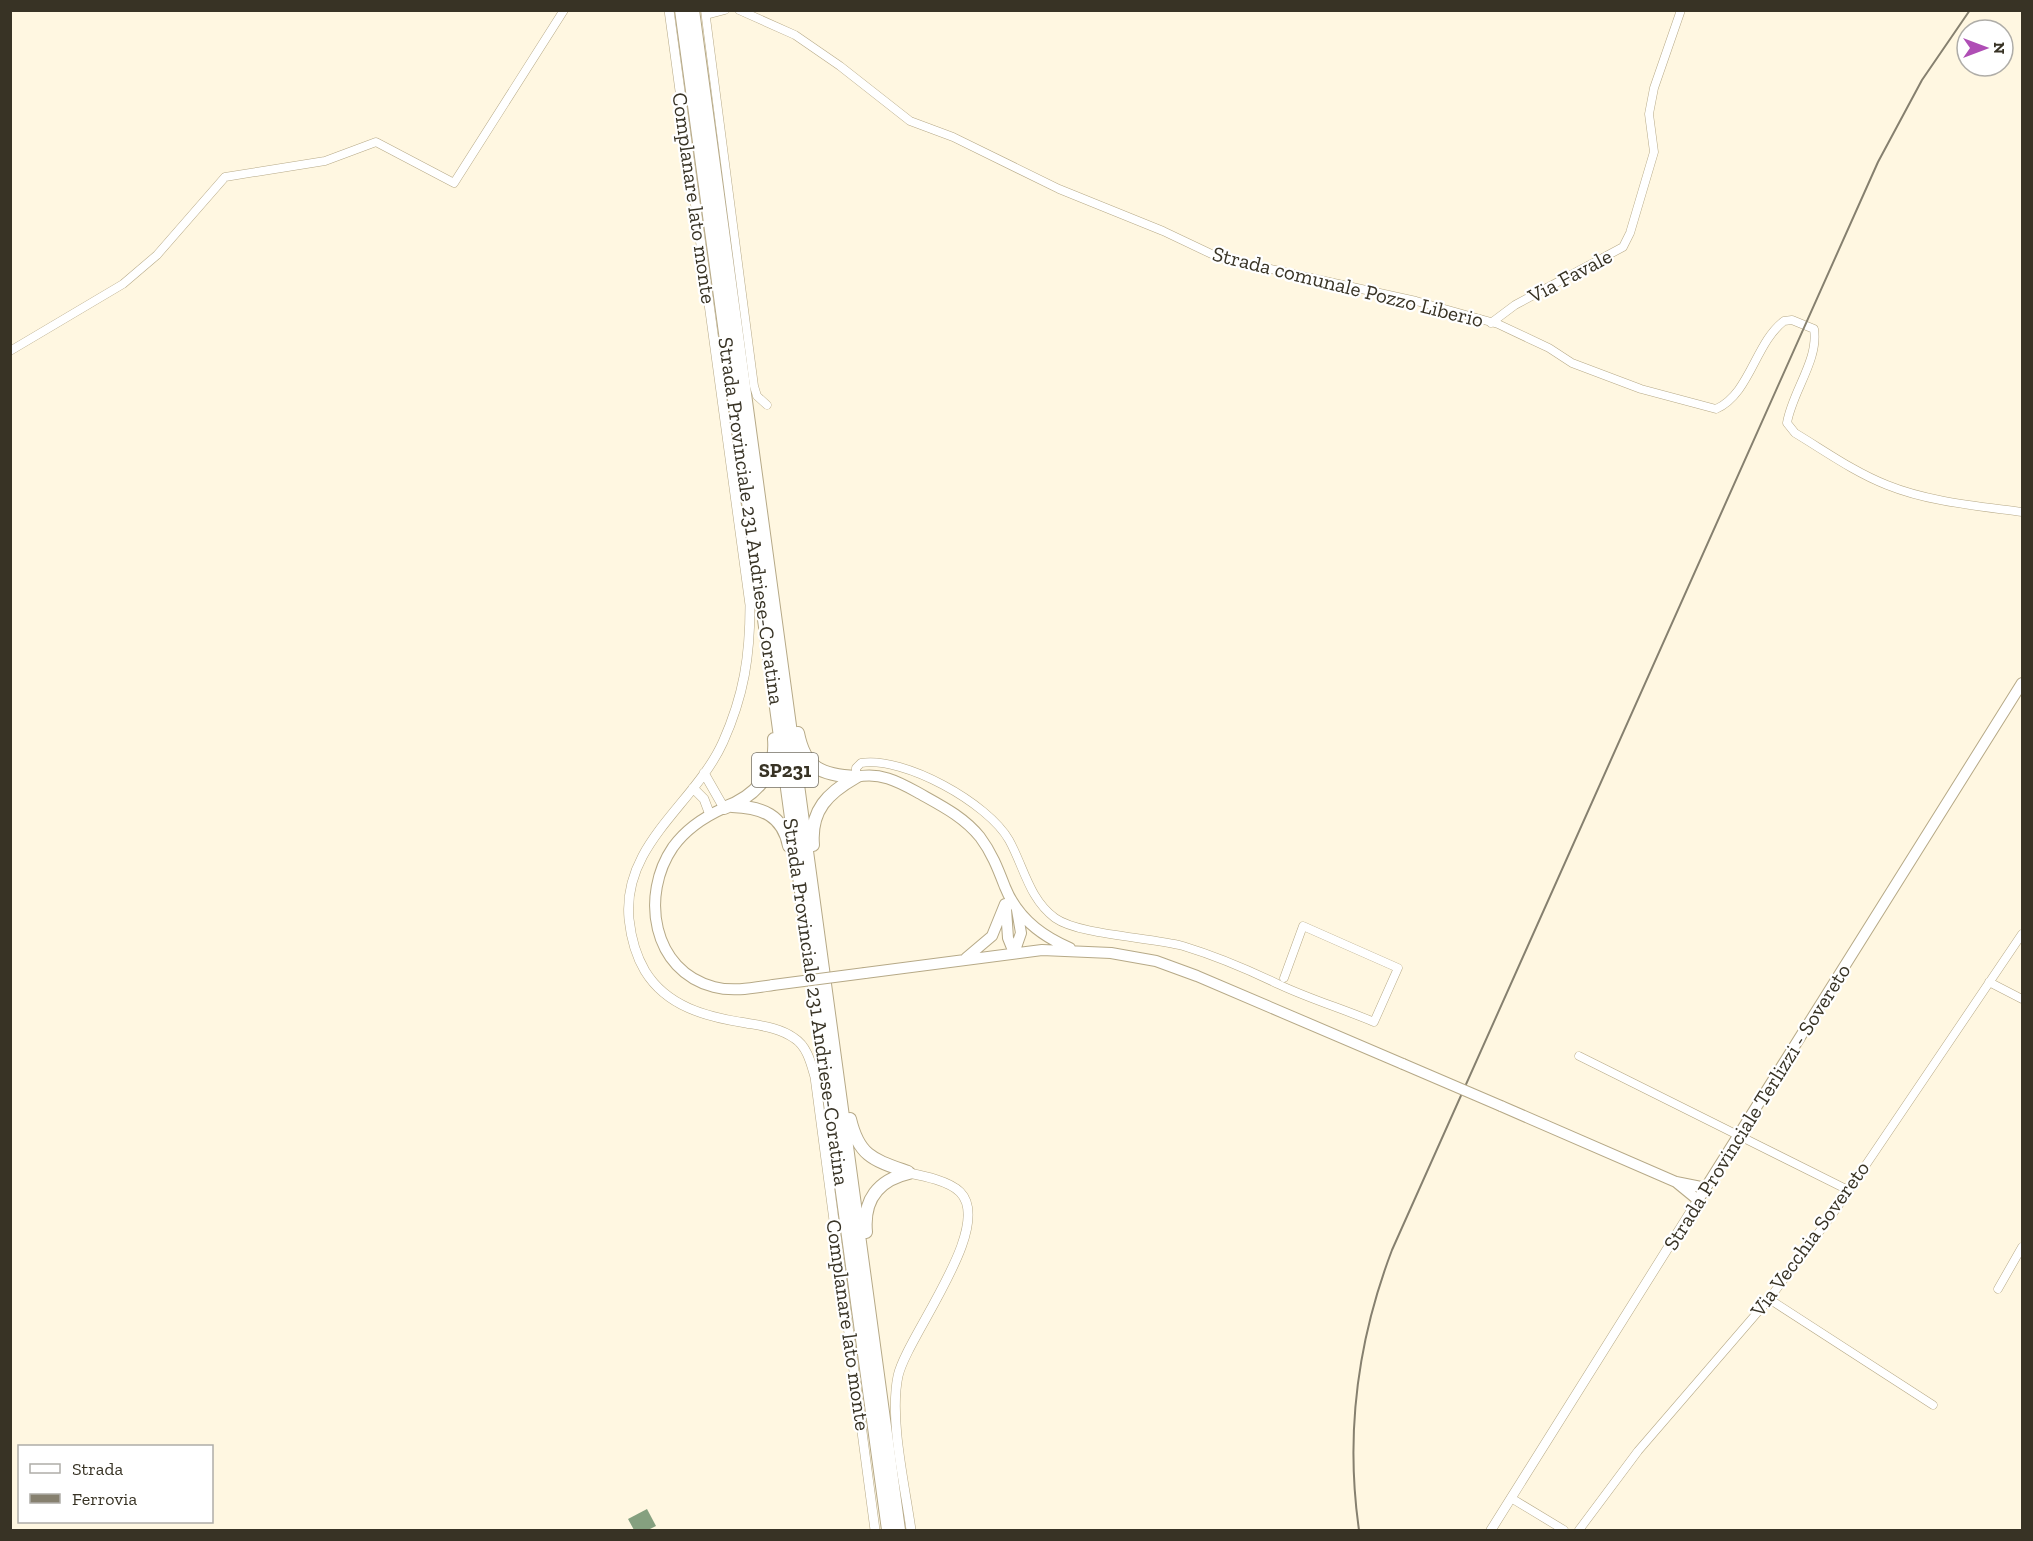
<svg xmlns="http://www.w3.org/2000/svg" width="2033" height="1541" font-family="'Zilla Slab',serif">
  <rect width="100%" height="100%" fill="#fff7e1"/>
  <path fill="#85a07f" d="M 647,1509 L 656,1526 L 648,1530 L 634,1530 L 628,1519 Z"/>
  <g fill="none" stroke-linecap="round" stroke-linejoin="round">
    <defs>
      <path id="minor" d="M 705,10 L 754,386 L 757,396 L 767,405
        M 739,10 L 795,35 L 840,66 L 910,121 L 953,137 L 1059,189 L 1163,231 L 1220,258 L 1416,301 L 1498,324 L 1549,348 L 1572,363 L 1641,389 L 1716,409 C 1750,394 1755,343 1784,321 L 1792,320 L 1814,329 C 1819,360 1792,392 1787,423 L 1795,433 C 1825,451 1854,472 1887,485 C 1929,502 1978,506 2022,512
        M 706,15 L 725,10
        M 1491,323 L 1515,305 L 1623,247 L 1630,233 L 1654,152 L 1649,114 L 1654,88 L 1681,10
        M 10,351 L 123,284 L 157,255 L 225,177 L 325,161 L 376,142 L 454,183 L 564,10
        M 856,777 L 856,768 L 861,763 C 904,756 988,803 1009,840 C 1024,867 1029,899 1055,918 C 1079,935 1149,937 1183,946 C 1216,956 1249,970 1280,985 C 1310,999 1343,1009 1374,1022 L 1398,968 L 1303,926 L 1284,978
        M 1989,982 L 2022,999
        M 1579,1056 L 1848,1190
        M 1998,1289 L 2022,1247
        M 1769,1299 L 1933,1405
        M 1511,1498 L 1564,1530
        M 1579,1530 L 1638,1451 L 1769,1299 L 1834,1212 L 2022,934"/>
      <path id="tertiary" d="M 669,10 L 750,605 C 750,656 744,695 723,742 C 695,804 622,844 629,919 C 631,938 635,954 645,971 C 667,1007 707,1017 746,1023 C 763,1026 780,1028 794,1038 C 807,1046 811,1063 815,1077 L 875,1530
        M 704,773 L 724,808
        M 693,788 L 704,799 L 710,815
        M 909,1173 C 924,1176 949,1181 960,1192 C 995,1227 907,1336 898,1376 C 889,1419 905,1486 911,1530
        M 1491,1530 L 1698,1200"/>
      <path id="secondary" d="M 856,777 C 880,772 897,781 917,792 C 940,805 963,816 980,837 C 992,853 998,869 1005,887 C 1017,917 1041,936 1070,948
        M 724,808 C 704,817 686,829 673,847 C 640,895 652,971 714,987 C 733,992 753,988 773,985
        M 1006,909 L 1008,938 L 1014,953
        M 1014,953 L 1021,933 L 1017,910
        M 966,958 L 992,936 L 1005,904
        M 865,973 L 1042,950 L 1111,953 L 1156,961 L 1197,976 L 1403,1064
        M 1501,1106 L 1676,1182 L 1706,1188
        M 1676,1182 L 1698,1200 L 2022,683"/>
      <path id="trunk" d="M 681,10 L 888,1530
        M 693,10 L 899,1530
        M 798,733 C 805,769 822,775 856,777
        M 732,806 C 762,807 783,815 789,846
        M 724,808 C 755,797 777,773 774,739
        M 813,845 C 810,810 828,793 856,777
        M 850,1119 C 859,1157 874,1160 908,1172
        M 866,1232 C 863,1200 878,1180 909,1173"/>
    </defs>
    <use href="#minor" stroke="#b6a987" stroke-width="9"/>
    <use href="#tertiary" stroke="#b6a987" stroke-width="10"/>
    <use href="#secondary" stroke="#b6a987" stroke-width="12"/>
    <use href="#trunk" stroke="#b6a987" stroke-width="14"/>
    <use href="#minor" stroke="#fff" stroke-width="8"/>
    <use href="#tertiary" stroke="#fff" stroke-width="9"/>
    <use href="#secondary" stroke="#fff" stroke-width="10"/>
    <use href="#trunk" stroke="#fff" stroke-width="12"/>
    <path stroke="#86806f" stroke-width="2" d="M 1359,1530 C 1345,1433 1357,1342 1392,1250 L 1878,162 L 1922,80 L 1970,10"/>
    <defs>
      <path id="secondary-bridge" d="M 773,985 L 865,973
        M 1403,1064 L 1501,1106"/>
    </defs>
    <use href="#secondary-bridge" stroke="#b6a987" stroke-width="12" stroke-linecap="butt"/>
    <use href="#secondary-bridge" stroke="#fff" stroke-width="10"/>
  </g>
  <g text-anchor="middle" stroke-width="4.5" stroke-linejoin="round" paint-order="stroke">
    <rect fill="#fff" stroke="#747066" stroke-width="1.5" x="752" y="753" width="66" height="34" rx="4.5"/>
    <g font-size="20" font-weight="bold" fill="#383325">
      <text x="785" y="777">SP231</text>
    </g>
    <g font-size="21" fill="#383325" stroke="#fff">
      <text transform="translate(694 198) rotate(82)" y="7">Complanare lato monte</text>
      <text transform="translate(1570 276) rotate(-28)" y="7">Via Favale</text>
      <text transform="translate(1348 287) rotate(14)" y="7">Strada comunale Pozzo Liberio</text>
      <text transform="translate(751 521) rotate(82)" y="7">Strada Provinciale 231 Andriese-Coratina</text>
      <text transform="translate(816 1002) rotate(82)" y="7">Strada Provinciale 231 Andriese-Coratina</text>
      <text transform="translate(1757 1107) rotate(-58)" y="7">Strada Provinciale Terlizzi - Sovereto</text>
      <text transform="translate(1810 1239) rotate(-54)" y="7">Via Vecchia Sovereto</text>
      <text transform="translate(848 1325) rotate(82)" y="7">Complanare lato monte</text>
    </g>
  </g>
  <rect width="2033" height="1541" fill="none" stroke="#383325" stroke-width="24"/>
  <rect x="18" y="1445" width="195" height="78" fill="#ffffff" stroke="#afada8" stroke-width="1.5"/>
  <rect x="30" y="1464" width="30" height="9" fill="#ffffff" stroke="#afada8" stroke-width="1.5"/>
  <text x="72" y="1475" font-size="18" fill="#383325">Strada</text>
  <rect x="30" y="1494" width="30" height="9" fill="#86806f" stroke="#afada8" stroke-width="1.5"/>
  <text x="72" y="1505" font-size="18" fill="#383325">Ferrovia</text>
  <g transform="translate(1985 48) rotate(90)"><circle r="28" fill="#ffffff" stroke="#afada8" stroke-width="1.5"/>
  <path d="M0-4.5L10 22L0 15L-10 22Z" fill="#af4eb5"/>
  <text y="-9" font-size="16" font-weight="bold" text-anchor="middle" fill="#383325">N</text>
  </g>
</svg>
